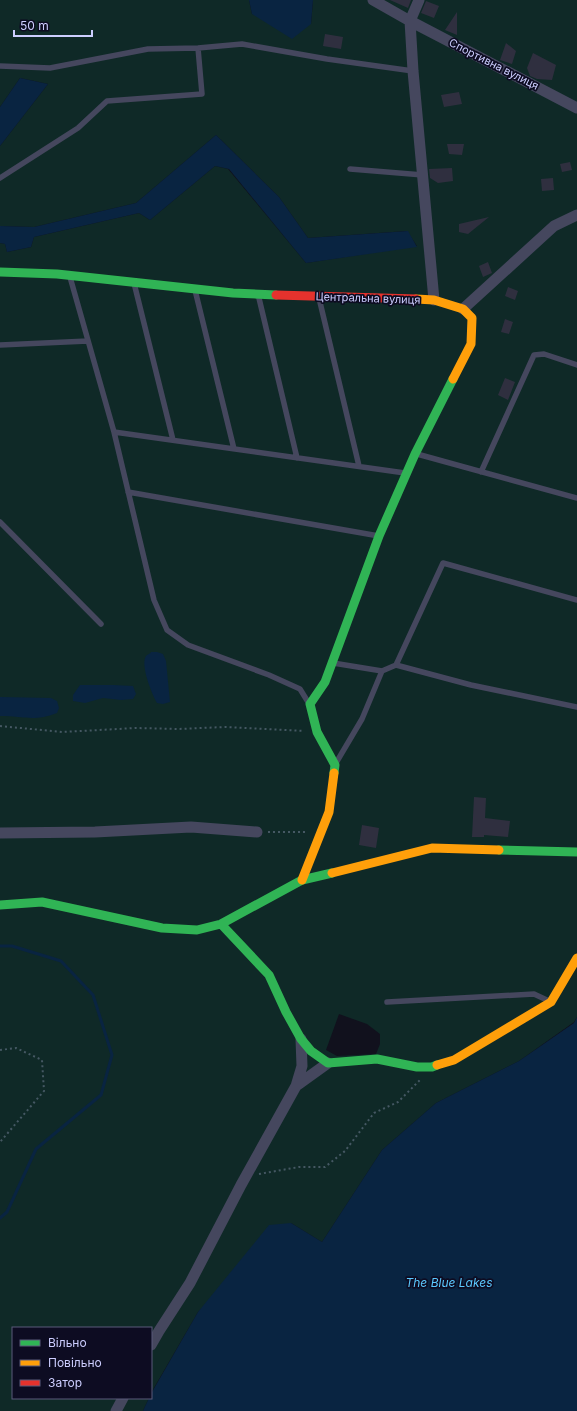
<svg xmlns="http://www.w3.org/2000/svg" width="577" height="1411" font-family="Inter,sans-serif">
  <rect width="100%" height="100%" fill="#11111d"/>
  <path fill="#0f2927" fill-rule="evenodd" d="M 0,0 L 249,0 L 252,14 L 311,24 L 313,0 L 577,0 L 577,1017 L 574,1022 L 519,1061 L 436,1103 L 382,1150 L 322,1242 L 291,1223 L 198,1312 L 151,1393 L 151,1328 L 13,1328 L 13,1398 L 149,1398 L 143,1411 L 0,1411 L 0,243 L 5,244 L 7,252 L 31,247 L 34,237 L 139,213 L 150,220 L 215,166 L 228,169 L 306,263 L 417,246 L 407,231 L 308,238 L 279,197 L 216,135 L 136,203 L 34,227 L 0,226 L 0,146 L 48,84 L 20,78 L 0,107 ZM 339,1014 L 367,1024 L 380,1034 L 380,1044 L 376,1054 L 337,1056 L 326,1050 Z"/>
  <path fill="#092441" d="M 249,0 L 313,0 L 311,24 L 292,39 L 252,14 Z
    M 20,78 L 48,84 L 0,146 L 0,107 Z
    M 216,135 L 279,197 L 308,238 L 408,231 L 417,247 L 306,263 L 229,169 L 215,166 L 150,220 L 139,213 L 34,237 L 31,247 L 7,252 L 5,244 L 0,243 L 0,226 L 34,227 L 136,203 Z
    M 151,652 L 157,652 L 163,654 L 166,661 L 170,702 L 163,704 L 157,703 C 152,694 140,665 146,656 C 147,655 151,653 151,652 Z
    M 80,685 L 113,685 L 133,686 L 136,694 L 133,699 L 121,700 L 103,698 L 85,703 L 73,701 L 73,695 Z
    M 0,697 L 51,698 L 57,701 L 59,708 L 57,713 C 34,722 23,716 0,716 Z
    M 577,1017 L 577,1411 L 143,1411 L 149,1398 L 151,1398 L 152,1392 L 198,1312 L 269,1225 L 291,1223 L 322,1242 L 382,1150 L 436,1103 L 519,1061 L 574,1023 Z"/>
  <g fill="none" stroke-linecap="round" stroke-linejoin="round">
    <path stroke="#092441" stroke-width="3" d="M 0,946 L 12,946 L 61,961 L 93,995 L 112,1055 L 101,1095 L 36,1149 L 7,1212 L 0,1218"/>
  </g>
  <path fill="#2f2f3f" d="M 390,0 L 411,0 L 408,8 Z
    M 426,1 L 439,6 L 434,18 L 421,13 Z
    M 457,12 L 457,35 L 445,30 Z
    M 325,34 L 343,37 L 341,49 L 323,46 Z
    M 506,43 L 516,51 L 512,64 L 500,60 Z
    M 533,53 L 556,65 L 552,80 L 537,79 L 530,76 L 527,68 Z
    M 459,92 L 462,104 L 444,107 L 441,95 Z
    M 447,144 L 464,144 L 462,155 L 449,154 Z
    M 570,162 L 572,170 L 562,172 L 560,164 Z
    M 452,168 L 453,181 L 438,183 L 430,178 L 429,169 Z
    M 553,178 L 554,190 L 542,191 L 541,179 Z
    M 489,217 L 468,234 L 459,232 L 459,224 Z
    M 488,262 L 492,273 L 483,277 L 479,266 Z
    M 508,287 L 518,291 L 515,300 L 505,296 Z
    M 505,319 L 513,322 L 509,334 L 501,332 Z
    M 505,378 L 515,382 L 508,400 L 498,395 Z
    M 474,797 L 486,798 L 485,818 L 510,821 L 508,837 L 484,835 L 484,837 L 472,837 Z
    M 362,825 L 379,828 L 376,848 L 359,845 Z"/>
  <g fill="none" stroke-linecap="round" stroke-linejoin="round">
    <path stroke="#455863" stroke-width="2" stroke-dasharray="2 3" stroke-linecap="butt" d="M 0,726 L 62,732 L 136,728 L 178,729 L 225,727 L 304,731
      M 268,832 L 307,832
      M 0,1050 L 16,1048 L 42,1060 L 44,1091 L 0,1142
      M 259,1174 L 299,1167 L 325,1167 L 345,1151 L 374,1113 L 398,1102 L 420,1080"/>
    <path stroke="#45475e" stroke-width="5.5" d="M 0,66 L 50,68 L 148,49 L 198,48 L 242,44 L 327,59 L 413,71
      M 350,169 L 423,175
      M 0,178 L 78,128 L 107,101 L 202,94 L 198,48
      M 70,277 L 114,432 L 154,600 L 167,630 L 188,645 L 269,675 L 300,689 L 308,702
      M 134,283 L 173,440
      M 195,290 L 234,449
      M 258,294 L 297,458
      M 319,298 L 359,466
      M 0,345 L 88,341
      M 114,432 L 405,473
      M 417,454 L 577,498
      M 481,472 L 534,355 L 544,354 L 577,365
      M 128,492 L 379,536
      M 0,522 L 101,624
      M 333,663 L 382,671 L 396,665 L 443,563 L 577,600
      M 396,665 L 471,685 L 577,707
      M 336,763 L 362,719 L 382,671
      M 387,1002 L 534,994 L 549,1001"/>
    <path stroke="#45475e" stroke-width="11" d="M 373,0 L 410,21 L 577,108
      M 419,0 L 410,21 L 413,71 L 434,300
      M 463,309 L 554,226 L 577,215
      M 0,833 L 95,832 L 191,827 L 257,832
      M 296,1086 L 328,1063
      M 151,1345 L 159,1331 L 190,1283 L 241,1185 L 296,1086 L 302,1066 L 301,1039
      M 116,1411 L 123,1398"/>
    <path stroke="#30b455" stroke-width="9" d="M 0,272 L 57,274 L 233,293 L 276,295
      M 334,773 L 335,765 L 317,732 L 310,704 L 325,682 L 379,536 L 415,454 L 453,379
      M 499,850 L 577,852
      M 0,905 L 42,902 L 162,928 L 197,930 L 221,924 L 302,880 L 332,873
      M 221,924 L 269,975 L 286,1012 L 301,1039 L 311,1051 L 328,1063 L 377,1059 L 417,1067 L 432,1067 L 437,1065"/>
    <path stroke="#ff9f0a" stroke-width="9" d="M 416,299 L 434,300 L 463,309 L 472,318 L 471,344 L 453,379
      M 332,873 L 432,848 L 499,850
      M 302,880 L 329,812 L 334,773
      M 437,1065 L 454,1060 L 551,1002 L 577,958"/>
    <path stroke="#e5322d" stroke-width="9" d="M 276,295 L 416,299"/>
  </g>
  <g text-anchor="middle" stroke-width="3.5" stroke-linejoin="round" paint-order="stroke">
    <g font-size="11" fill="#cdceff" stroke="#0d0c22">
      <text transform="translate(494 64) rotate(27)" y="4">Спортивна вулиця</text>
      <text transform="translate(368 298) rotate(2)" y="4">Центральна вулиця</text>
    </g>
    <g font-size="12" font-style="italic" fill="#5bc9ff" stroke="#0d0c22">
      <text x="449" y="1287">The Blue Lakes</text>
    </g>
  </g>
  <rect x="12" y="1327" width="140" height="72" fill="#0d0c22" stroke="#5a5a7a"/>
  <rect x="20" y="1340" width="20" height="6" fill="#30b455" stroke="#5a5a7a"/>
  <text x="48" y="1347" font-size="12" fill="#cdceff">Вільно</text>
  <rect x="20" y="1360" width="20" height="6" fill="#ff9f0a" stroke="#5a5a7a"/>
  <text x="48" y="1367" font-size="12" fill="#cdceff">Повільно</text>
  <rect x="20" y="1380" width="20" height="6" fill="#e5322d" stroke="#5a5a7a"/>
  <text x="48" y="1387" font-size="12" fill="#cdceff">Затор</text>
  <path d="M14 30v6h78v-6" fill="none" stroke="#cdceff" stroke-width="2"/>
  <text x="20" y="30" font-size="12" fill="#cdceff" stroke="#0d0c22" stroke-width="3" paint-order="stroke">50 m</text>
</svg>
